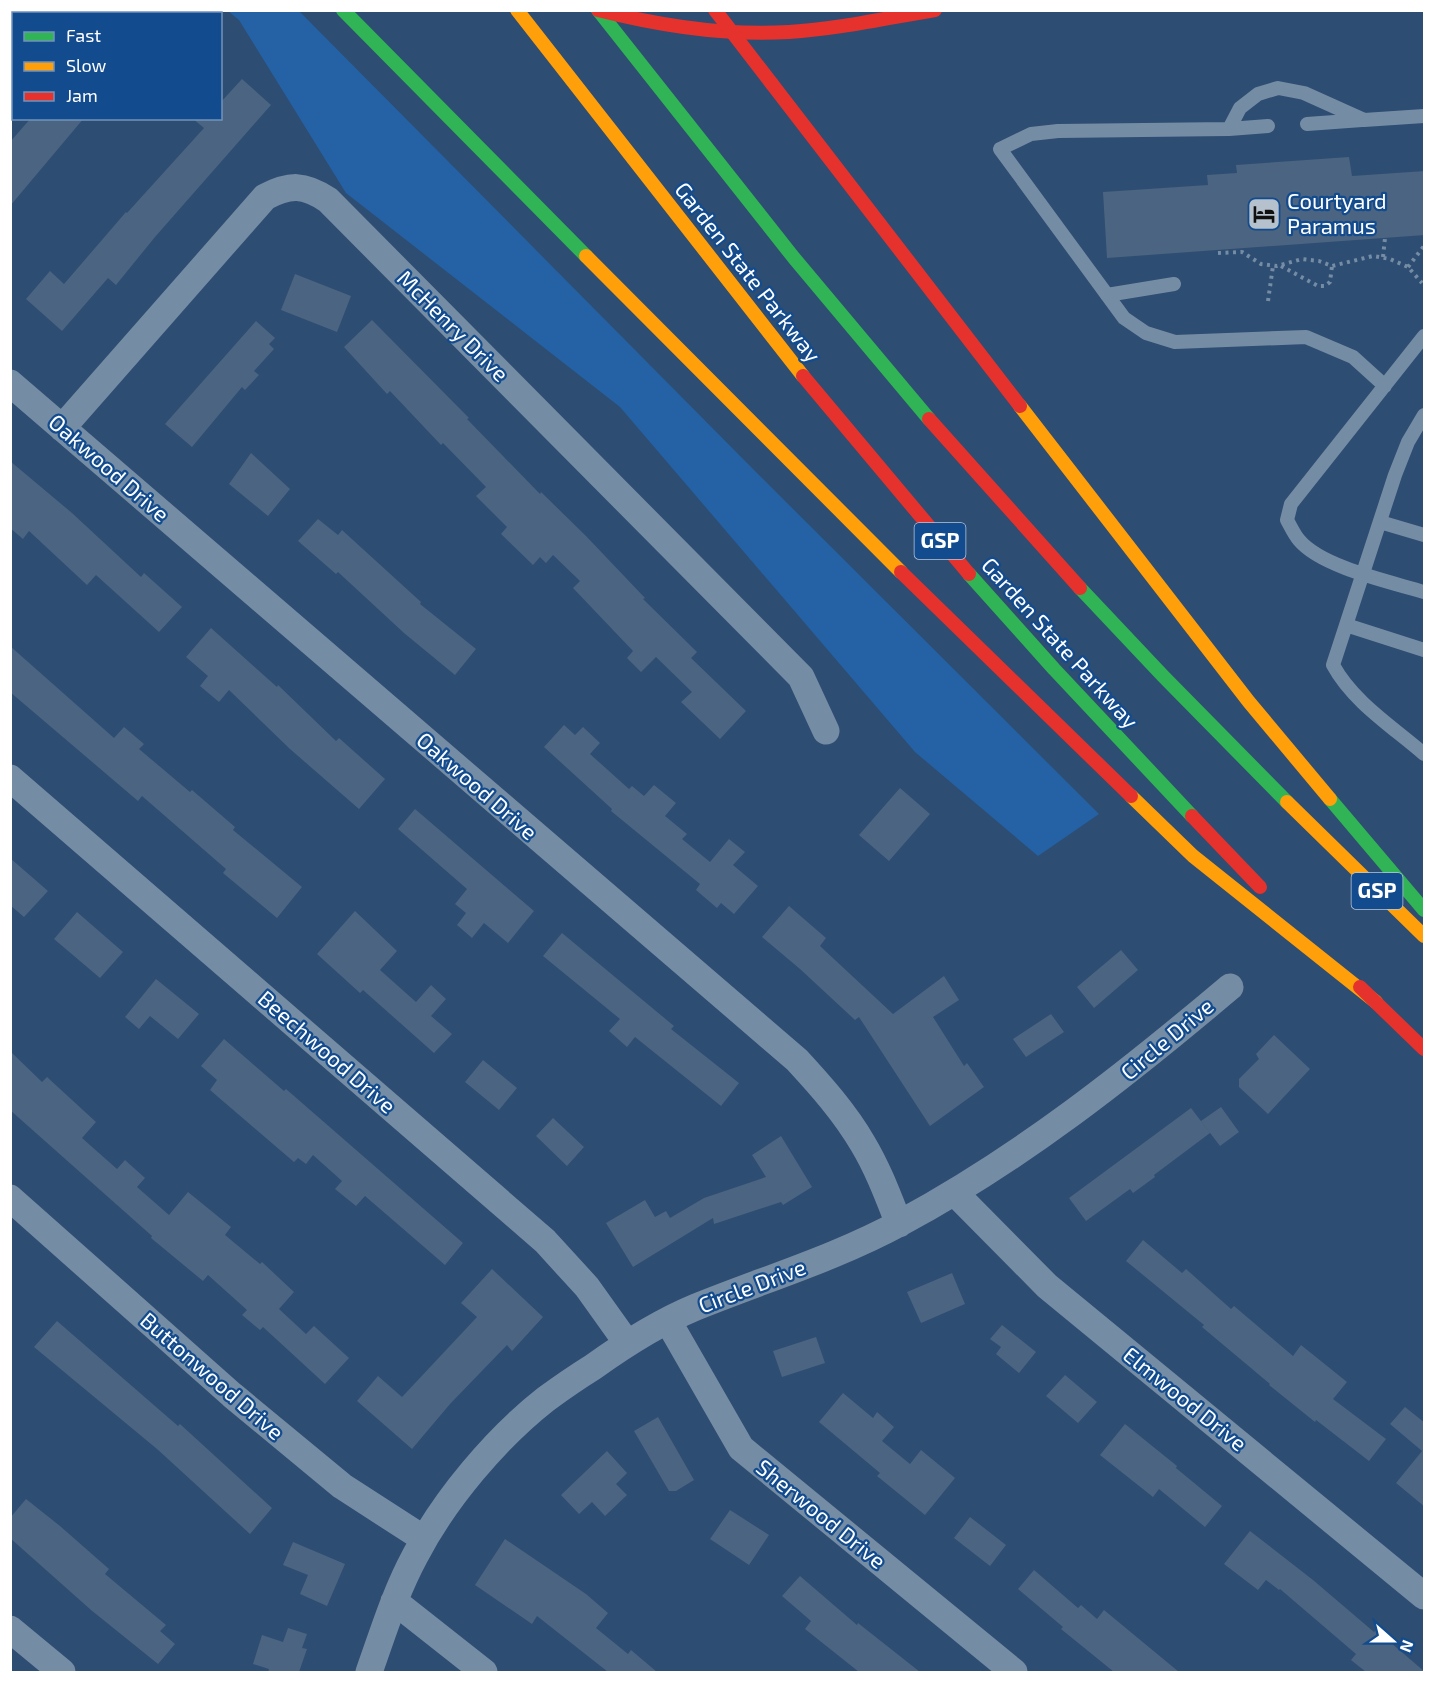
<svg xmlns="http://www.w3.org/2000/svg" width="1435" height="1683" font-family="'Exo 2',sans-serif">
  <rect width="100%" height="100%" fill="#2e4d72"/>
  <path fill="#2462a5" d="M 228,11 L 299,11 L 752,468 L 1099,814 L 1038,856 L 915,752 L 620,407 L 346,193 L 239,20 Z"/>
  <path fill="#4b6481" d="M 242,79 L 271,105 L 155,237 L 116,285 L 108,278 L 62,331 L 26,299 L 50,271 L 64,284 L 126,212 L 127,213 L 204,128 L 192,118 L 220,118 L 220,103 Z
    M 31,118 L 84,118 L 10,206 L 10,142 Z
    M 1349,157 L 1352,176 L 1425,171 L 1425,235 L 1107,258 L 1103,192 L 1208,185 L 1207,175 L 1237,173 L 1236,165 Z
    M 295,274 L 351,296 L 337,332 L 281,310 Z
    M 372,320 L 469,418 L 467,419 L 540,494 L 541,492 L 586,536 L 645,598 L 643,599 L 697,652 L 691,658 L 746,711 L 720,739 L 681,702 L 692,692 L 656,657 L 641,672 L 627,658 L 633,651 L 573,588 L 580,581 L 553,555 L 546,563 L 540,557 L 533,565 L 501,534 L 507,527 L 476,496 L 486,487 L 443,443 L 441,445 L 390,391 L 387,394 L 344,347 Z
    M 256,321 L 275,338 L 269,344 L 274,349 L 254,371 L 259,375 L 245,390 L 242,387 L 192,447 L 165,424 Z
    M 251,453 L 290,489 L 268,516 L 229,484 Z
    M 10,461 L 72,513 L 141,577 L 144,573 L 182,607 L 159,632 L 96,575 L 87,585 L 29,531 L 23,539 L 10,528 Z
    M 318,519 L 338,535 L 342,530 L 421,602 L 420,604 L 476,649 L 455,675 L 404,633 L 338,572 L 336,574 L 298,541 Z
    M 211,628 L 277,687 L 278,685 L 336,741 L 339,738 L 385,779 L 359,809 L 290,749 L 229,690 L 219,702 L 200,686 L 208,676 L 186,657 Z
    M 10,646 L 114,738 L 124,727 L 144,744 L 139,749 L 190,792 L 192,790 L 235,827 L 233,830 L 302,887 L 277,918 L 223,873 L 226,869 L 142,796 L 138,801 L 10,692 Z
    M 564,725 L 575,735 L 583,727 L 600,743 L 590,754 L 629,789 L 632,786 L 644,796 L 654,785 L 676,803 L 665,816 L 687,834 L 682,839 L 710,862 L 729,839 L 745,852 L 733,865 L 758,886 L 734,914 L 721,903 L 717,908 L 696,890 L 700,884 L 611,811 L 612,809 L 544,747 Z
    M 900,788 L 930,814 L 889,861 L 859,835 Z
    M 415,809 L 534,911 L 508,943 L 484,923 L 472,938 L 457,925 L 466,913 L 455,904 L 467,889 L 398,829 Z
    M 10,858 L 48,891 L 24,917 L 10,905 Z
    M 789,906 L 826,938 L 820,946 L 893,1014 L 944,976 L 959,1000 L 933,1017 L 964,1066 L 967,1063 L 984,1087 L 930,1126 L 859,1017 L 855,1020 L 800,969 L 762,937 Z
    M 355,911 L 397,951 L 380,970 L 416,1002 L 431,985 L 446,999 L 431,1016 L 452,1034 L 434,1053 L 363,990 L 360,993 L 317,954 Z
    M 77,912 L 123,952 L 100,978 L 54,939 Z
    M 562,933 L 674,1026 L 671,1029 L 739,1083 L 721,1106 L 635,1037 L 627,1047 L 609,1031 L 620,1019 L 543,956 Z
    M 1121,950 L 1138,970 L 1094,1008 L 1077,987 Z
    M 156,979 L 199,1014 L 178,1039 L 150,1016 L 139,1029 L 125,1017 Z
    M 1051,1014 L 1064,1032 L 1026,1057 L 1013,1039 Z
    M 1274,1035 L 1310,1069 L 1268,1114 L 1239,1087 L 1239,1079 L 1259,1059 L 1256,1054 Z
    M 224,1039 L 284,1091 L 286,1089 L 463,1243 L 445,1265 L 365,1196 L 356,1206 L 335,1189 L 342,1181 L 313,1155 L 306,1164 L 298,1158 L 294,1162 L 210,1090 L 217,1080 L 201,1066 Z
    M 10,1051 L 42,1082 L 47,1077 L 96,1122 L 82,1138 L 117,1169 L 125,1160 L 145,1178 L 137,1187 L 169,1215 L 188,1192 L 231,1227 L 225,1235 L 260,1264 L 262,1262 L 294,1292 L 279,1309 L 306,1334 L 314,1326 L 349,1358 L 325,1384 L 263,1327 L 260,1330 L 242,1315 L 247,1310 L 208,1275 L 203,1281 L 151,1238 L 152,1236 L 10,1110 Z
    M 483,1060 L 517,1088 L 499,1110 L 465,1082 Z
    M 1221,1107 L 1239,1132 L 1220,1146 L 1201,1121 Z
    M 1191,1108 L 1210,1133 L 1154,1175 L 1155,1177 L 1133,1193 L 1130,1189 L 1086,1221 L 1069,1198 Z
    M 553,1118 L 584,1147 L 567,1166 L 536,1136 Z
    M 781,1136 L 812,1187 L 783,1205 L 781,1202 L 714,1224 L 713,1218 L 633,1267 L 606,1223 L 645,1200 L 655,1217 L 666,1211 L 670,1218 L 704,1198 L 766,1177 L 752,1155 Z
    M 1143,1240 L 1182,1273 L 1186,1269 L 1231,1309 L 1234,1306 L 1293,1356 L 1301,1345 L 1347,1382 L 1333,1399 L 1386,1439 L 1369,1461 L 1316,1420 L 1315,1422 L 1269,1385 L 1270,1384 L 1202,1327 L 1204,1325 L 1126,1261 Z
    M 492,1269 L 543,1317 L 512,1351 L 507,1345 L 450,1404 L 412,1449 L 357,1401 L 378,1376 L 402,1397 L 477,1317 L 461,1303 Z
    M 952,1273 L 965,1304 L 921,1323 L 907,1292 Z
    M 57,1321 L 178,1426 L 180,1424 L 272,1508 L 250,1534 L 157,1449 L 34,1347 Z
    M 1002,1325 L 1036,1352 L 1019,1373 L 996,1354 L 1001,1347 L 990,1339 Z
    M 816,1337 L 825,1363 L 782,1377 L 773,1351 Z
    M 1065,1375 L 1097,1402 L 1078,1423 L 1046,1396 Z
    M 843,1393 L 873,1418 L 877,1412 L 894,1427 L 882,1441 L 910,1464 L 921,1450 L 955,1478 L 925,1515 L 877,1476 L 880,1473 L 819,1422 Z
    M 1405,1407 L 1425,1423 L 1425,1507 L 1396,1483 L 1422,1451 L 1390,1424 Z
    M 658,1417 L 694,1480 L 676,1491 L 669,1491 L 634,1431 Z
    M 1125,1424 L 1177,1466 L 1176,1468 L 1222,1506 L 1205,1527 L 1159,1489 L 1153,1497 L 1100,1455 Z
    M 607,1451 L 627,1473 L 616,1484 L 627,1495 L 605,1516 L 592,1502 L 579,1514 L 561,1495 Z
    M 26,1499 L 60,1526 L 109,1569 L 105,1574 L 166,1625 L 160,1631 L 175,1644 L 158,1664 L 91,1610 L 10,1538 L 10,1518 Z
    M 730,1510 L 769,1535 L 749,1565 L 710,1539 Z
    M 970,1517 L 1006,1545 L 990,1566 L 954,1538 Z
    M 1250,1531 L 1313,1580 L 1374,1632 L 1376,1630 L 1425,1672 L 1366,1672 L 1351,1660 L 1356,1654 L 1280,1589 L 1279,1590 L 1266,1580 L 1258,1590 L 1224,1564 Z
    M 505,1539 L 586,1594 L 608,1613 L 596,1628 L 628,1654 L 631,1650 L 657,1672 L 608,1672 L 537,1616 L 532,1624 L 475,1585 Z
    M 293,1542 L 345,1564 L 327,1606 L 300,1594 L 308,1575 L 283,1565 Z
    M 1034,1570 L 1078,1608 L 1081,1605 L 1097,1619 L 1104,1610 L 1179,1672 L 1114,1672 L 1061,1629 L 1063,1627 L 1018,1589 Z
    M 800,1576 L 857,1625 L 858,1623 L 920,1672 L 859,1672 L 805,1629 L 811,1621 L 782,1596 Z
    M 288,1628 L 307,1634 L 302,1648 L 307,1649 L 299,1672 L 268,1672 L 269,1669 L 253,1664 L 262,1635 L 283,1642 Z"/>
  <g fill="none" stroke-linecap="round" stroke-linejoin="round">
    <path stroke="#758ca5" stroke-width="4" stroke-dasharray="3 4.5" stroke-linecap="butt" d="M 1218,253 L 1242,252 L 1261,264 L 1277,266 L 1302,259 L 1319,261 L 1332,266 L 1373,256 L 1390,259 L 1408,267 L 1422,283
      M 1383,257 L 1385,238
      M 1281,266 L 1318,286 L 1325,286 L 1330,282 L 1332,266
      M 1408,267 L 1424,246
      M 1268,301 L 1273,266"/>
    <path stroke="#758ca5" stroke-width="14" d="M 1307,124 L 1362,120
      M 1229,129 L 1268,126
      M 1107,295 L 1174,284
      M 1424,336 L 1291,504 L 1287,520 C 1291,527 1294,534 1299,540 C 1321,567 1391,582 1424,592
      M 1385,386 L 1353,357 L 1306,337 L 1175,342 L 1146,333 L 1124,318 L 1000,149 L 1031,134 L 1058,131 L 1229,129 L 1240,108 L 1258,94 L 1278,88 L 1304,93 L 1364,120 L 1424,116
      M 1424,415 L 1408,442 L 1395,475 L 1333,665 C 1353,702 1393,727 1424,754
      M 1380,522 L 1424,535
      M 1346,625 L 1424,650"/>
    <path stroke="#758ca5" stroke-width="27" d="M 29,14 L 32,10
      M 10,35 L 14,32
      M 10,383 L 797,1060 C 821,1086 845,1113 863,1144 C 878,1169 888,1196 899,1224
      M 62,428 L 265,197 C 290,184 304,184 328,200 L 801,677 L 826,731
      M 10,778 L 545,1241 L 587,1287 L 627,1343
      M 955,1193 L 1047,1286 L 1424,1596
      M 10,1198 L 232,1395 L 342,1486 L 424,1539
      M 668,1321 L 741,1448 L 1014,1672
      M 394,1601 L 484,1672
      M 10,1629 L 62,1672
      M 369,1672 C 383,1633 395,1593 415,1556 C 444,1500 496,1438 546,1399 C 561,1388 577,1377 593,1367 C 625,1344 660,1322 696,1307 C 765,1279 836,1258 902,1222 C 1021,1158 1127,1074 1230,987"/>
    <path stroke="#30b455" stroke-width="14" d="M 343,10 L 586,256
      M 598,10 L 794,258 L 929,419
      M 969,574 L 1054,669 L 1192,816
      M 1080,588 L 1163,676 L 1287,802
      M 1330,799 L 1424,910"/>
    <path stroke="#ff9f0a" stroke-width="14" d="M 517,10 L 803,376
      M 586,256 L 901,572
      M 1020,406 L 1249,702 L 1330,799
      M 1131,796 L 1193,856 L 1376,1002
      M 1287,802 L 1424,936"/>
    <path stroke="#e5322d" stroke-width="14" d="M 598,10 C 661,26 724,36 789,32 C 838,29 887,18 935,10
      M 772,84 L 1020,406
      M 803,376 L 969,574
      M 929,419 L 1080,588
      M 901,572 L 1131,796
      M 1192,816 L 1260,887
      M 1360,987 L 1424,1049"/>
    <path stroke="#e5322d" stroke-width="14" d="M 715,10 L 772,84"/>
  </g>
  <defs>
    <symbol id="hotel-square" viewBox="-11 -11 22 22"><rect x="-9" y="-9" width="18" height="18" rx="4" fill="#b6c1ce" stroke="#124b8e"/><path d="M-6-4.5h1.5V1H6V5H4.5V3h-9V5H-6ZM-4 0a1.8 1.8 0 1 1 3.6 0ZM.5 0V-2.5h3Q6-2.5 6 0Z" fill="#111"/></symbol>
  </defs>
  <g fill-rule="evenodd">
    <use href="#hotel-square" x="1245" y="195" width="38" height="38"/>
  </g>
  <g text-anchor="middle" stroke-width="4.5" stroke-linejoin="round" paint-order="stroke">
    <g fill="#124b8e" stroke="#b8c9dd" stroke-width="1.5">
      <rect x="914.5" y="523" width="51" height="36" rx="4.5"/>
      <rect x="1351.5" y="873" width="51" height="36" rx="4.5"/>
    </g>
    <g font-size="21" font-weight="bold" fill="#fff">
      <text x="940" y="548">GSP</text>
      <text x="1377" y="898">GSP</text>
    </g>
    <g font-size="22" fill="#fff" stroke="#124b8e" text-anchor="start">
      <text x="1287" y="209">Courtyard<tspan x="1287" dy="25">Paramus</tspan></text>
    </g>
    <g font-size="22" fill="#fff" stroke="#124b8e">
      <text transform="translate(748 272) rotate(52)" y="8">Garden State Parkway</text>
      <text transform="translate(453 326) rotate(45)" y="8">McHenry Drive</text>
      <text transform="translate(109 468) rotate(41)" y="8">Oakwood Drive</text>
      <text transform="translate(1060 643) rotate(48)" y="8">Garden State Parkway</text>
      <text transform="translate(477 786) rotate(41)" y="8">Oakwood Drive</text>
      <text transform="translate(1167 1039) rotate(-40)" y="8">Circle Drive</text>
      <text transform="translate(327 1052) rotate(41)" y="8">Beechwood Drive</text>
      <text transform="translate(752 1286) rotate(-21)" y="8">Circle Drive</text>
      <text transform="translate(212 1376) rotate(41)" y="8">Buttonwood Drive</text>
      <text transform="translate(1185 1399) rotate(39)" y="8">Elmwood Drive</text>
      <text transform="translate(821 1514) rotate(39)" y="8">Sherwood Drive</text>
    </g>
  </g>
  <rect width="1435" height="1683" fill="none" stroke="#ffffff" stroke-width="24"/>
  <rect x="12" y="12" width="210" height="108" fill="#124b8e" stroke="#7193bb" stroke-width="1.5"/>
  <rect x="24" y="32" width="30" height="9" fill="#30b455" stroke="#7193bb" stroke-width="1.5"/>
  <text x="66" y="42" font-size="18" fill="#ffffff">Fast</text>
  <rect x="24" y="62" width="30" height="9" fill="#ff9f0a" stroke="#7193bb" stroke-width="1.5"/>
  <text x="66" y="72" font-size="18" fill="#ffffff">Slow</text>
  <rect x="24" y="92" width="30" height="9" fill="#e5322d" stroke="#7193bb" stroke-width="1.5"/>
  <text x="66" y="102" font-size="18" fill="#ffffff">Jam</text>
  <g transform="translate(1393 1641) rotate(111)" stroke="#124b8e" stroke-width="4.5" paint-order="stroke">
  <path d="M0-4.5L10 22L0 15L-10 22Z" fill="#ffffff"/>
  <text y="-9" font-size="16" font-weight="bold" text-anchor="middle" fill="#ffffff">N</text>
  </g>
</svg>
